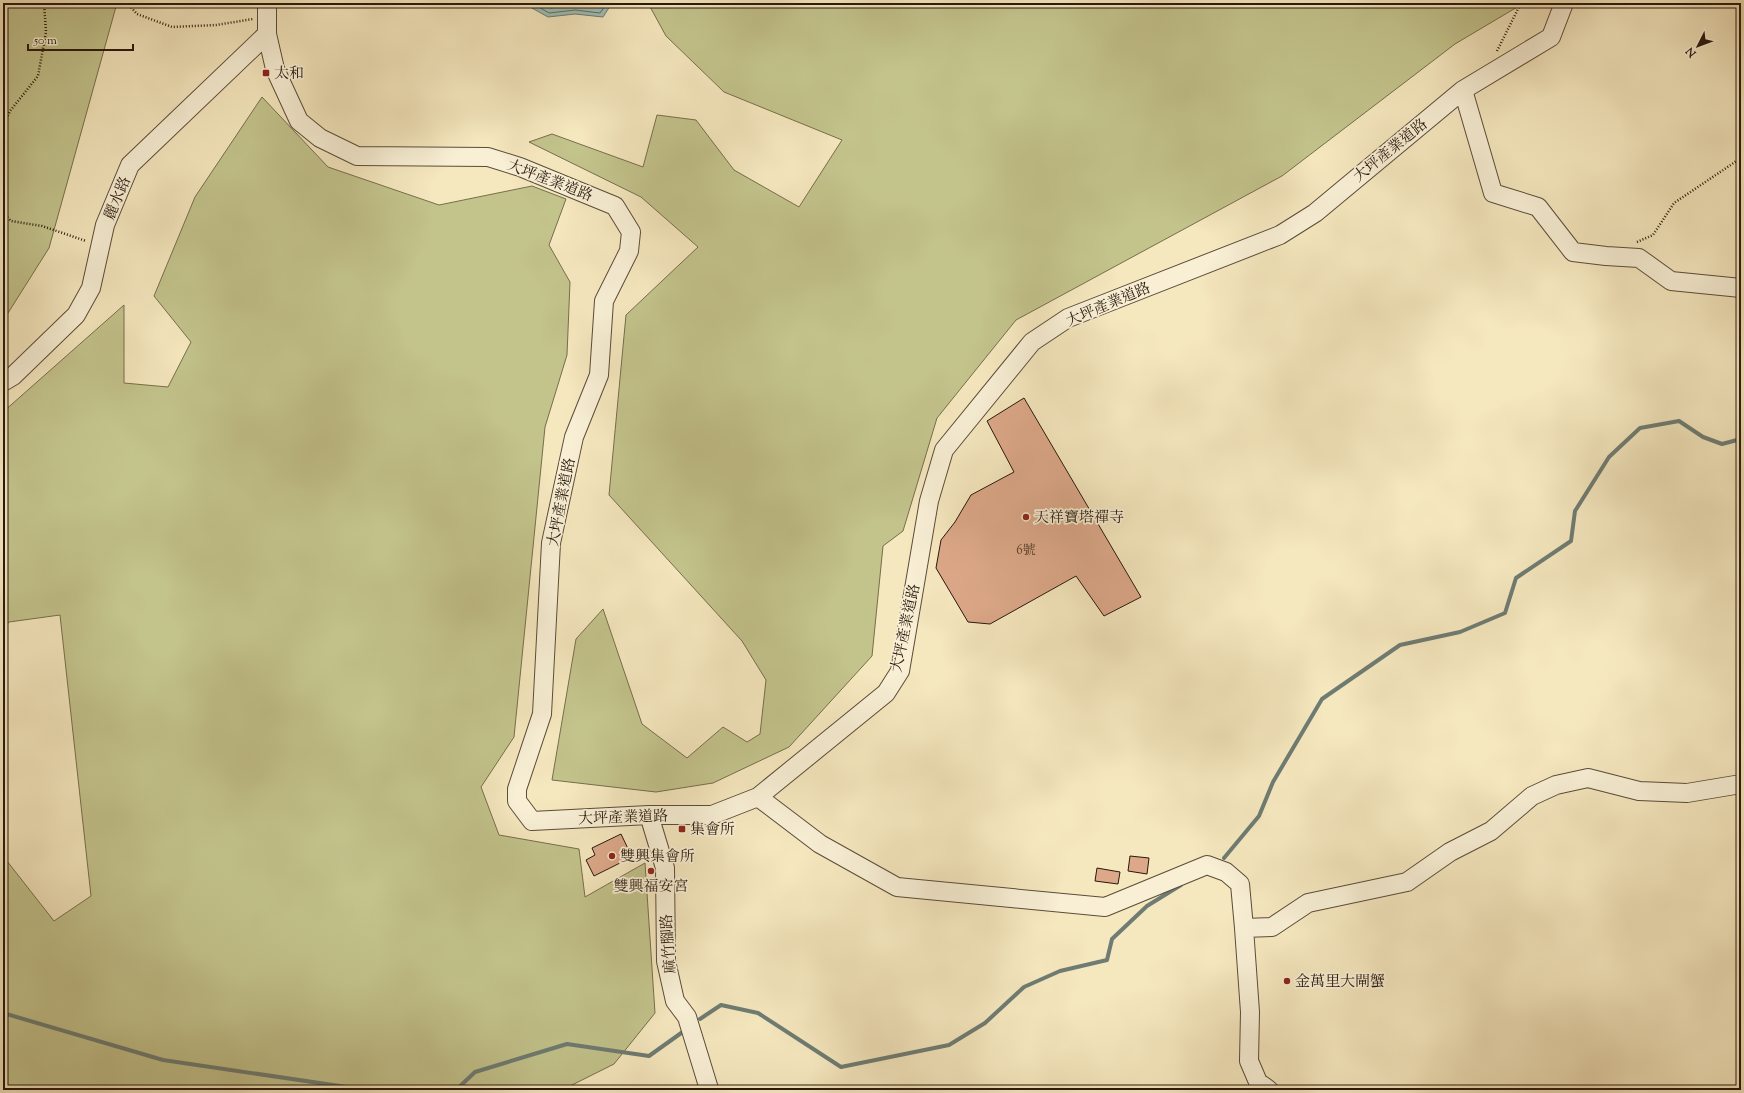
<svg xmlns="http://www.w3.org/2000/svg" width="1744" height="1093" font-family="'Sorts Mill Goudy','Noto Serif TC',serif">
  <rect width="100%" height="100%" fill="#f5e7be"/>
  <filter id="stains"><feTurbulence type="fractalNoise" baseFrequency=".005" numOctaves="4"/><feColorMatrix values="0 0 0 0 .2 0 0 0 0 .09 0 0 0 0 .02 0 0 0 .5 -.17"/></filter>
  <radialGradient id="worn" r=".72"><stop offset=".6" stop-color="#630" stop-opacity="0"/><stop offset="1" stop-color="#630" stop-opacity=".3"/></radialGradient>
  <path fill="#c3c38c" stroke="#766e4c" d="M 3,3 L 117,3 L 49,248 L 3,321 Z
    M 648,3 L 1524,3 L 1455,44 L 1282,176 L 1016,320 L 937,418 L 903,531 L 883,546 L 872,656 L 789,747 L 713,783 L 656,792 L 552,780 L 576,639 L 603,609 L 642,724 L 687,758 L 723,727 L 747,742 L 760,734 L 766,680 L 742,641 L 609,495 L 626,315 L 698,247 L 641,197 L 529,142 L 552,134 L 643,167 L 657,115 L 696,120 L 734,170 L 799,207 L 842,140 L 724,92 L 666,36 Z
    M 262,97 L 328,167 L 439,205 L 532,186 L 566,199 L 549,245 L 570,282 L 567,355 L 545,427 L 514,737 L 481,787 L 499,835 L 579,849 L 585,897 L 645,863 L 655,1013 L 614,1064 L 562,1090 L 3,1090 L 3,856 L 54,921 L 91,896 L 60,615 L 9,622 L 3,629 L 3,412 L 124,305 L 124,383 L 168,387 L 191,342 L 154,296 L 195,197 Z"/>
  <path fill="#9dbfb7" stroke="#6e7c73" d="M 523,3 L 612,3 L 603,17 L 575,14 L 548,17 Z"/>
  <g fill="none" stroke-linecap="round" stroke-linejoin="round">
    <path stroke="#626c62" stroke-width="1" d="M 532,3 L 549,13 L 575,10 L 600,13 L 607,3
      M 542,3 L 550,8 L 575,5 L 598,7 L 601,3"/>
    <path stroke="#6e7c73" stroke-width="4" d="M 1224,858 L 1259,816 L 1273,782 L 1322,699 L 1400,645 L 1460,632 L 1505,613 L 1516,578 L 1571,541 L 1575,511 L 1609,457 L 1640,428 L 1679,421 L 1703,437 L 1722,444 L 1741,439
      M 3,1013 L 163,1060 L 367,1090
      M 700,1019 L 721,1005 L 758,1013 L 841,1067 L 949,1045 L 985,1023 L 1024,987 L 1060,971 L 1107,960 L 1112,939 L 1147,906 L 1181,885
      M 456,1090 L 475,1072 L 567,1044 L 649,1056 L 684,1031"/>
  </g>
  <path fill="#dca889" stroke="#28180c" d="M 1024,398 L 1141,597 L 1104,616 L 1076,576 L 990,624 L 968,622 L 936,568 L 941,540 L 955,522 L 971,495 L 1014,472 L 987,421 Z
    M 621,834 L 632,857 L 594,876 L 586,860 L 595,855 L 592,848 Z
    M 1130,856 L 1149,858 L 1147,874 L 1128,871 Z
    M 1097,868 L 1120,872 L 1118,884 L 1095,881 Z"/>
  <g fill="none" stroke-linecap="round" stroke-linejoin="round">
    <defs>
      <path id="minor" d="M 267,3 L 267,34 L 275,69 L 299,121 L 320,138 L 357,156 L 488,157 L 520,167 L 615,206 L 631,232 L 629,251 L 604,301 L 599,375 L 574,437 L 551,543 L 542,714 L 517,789 L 517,801 L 532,821 L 649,815 L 712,815 L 758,797 L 886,693 L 900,671 L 929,501 L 944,450 L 1032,342 L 1068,318 L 1280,235 L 1315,213 L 1463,90 L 1551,37 L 1564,3
        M 1463,90 L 1493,193 L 1538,207 L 1573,252 L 1606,256 L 1639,258 L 1671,281 L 1741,288
        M 3,382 L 13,376 L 76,315 L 91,288 L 105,225 L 130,165 L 267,34
        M 758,797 L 820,844 L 897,887 L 1105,907 L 1207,865 L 1226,872 L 1240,884 L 1244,928 L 1272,927 L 1308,903 L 1407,882 L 1450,852 L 1491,831 L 1532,796 L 1556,785 L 1588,778 L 1639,791 L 1687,793 L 1741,784
        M 649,815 L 665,868 L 666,961 L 675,1001 L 687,1017 L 709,1089 L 707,1090
        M 1244,928 L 1250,1012 L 1249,1061 L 1258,1082 L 1269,1090"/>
    </defs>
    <use href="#minor" stroke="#5b4c38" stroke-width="20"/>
    <path stroke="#28180c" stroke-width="2.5" stroke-dasharray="1 2" stroke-linecap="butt" d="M 127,3 L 137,14 L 172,27 L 216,25 L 253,19
      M 1497,51 L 1521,3
      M 3,127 L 10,111 L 38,76 L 46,32 L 44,3
      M 3,213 L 11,221 L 42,226 L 86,241
      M 1637,242 L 1653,235 L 1674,203 L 1741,158"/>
    <use href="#minor" stroke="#f8efd5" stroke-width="18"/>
  </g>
  <g fill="#8f2418" stroke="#f8efd5" stroke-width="1.5">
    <rect x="262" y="69" width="8" height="8" rx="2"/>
    <circle cx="1026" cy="517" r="4"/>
    <rect x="678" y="825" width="8" height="8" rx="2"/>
    <circle cx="612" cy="856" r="4"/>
    <circle cx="651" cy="871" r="4"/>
    <circle cx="1287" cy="981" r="4"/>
  </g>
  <g text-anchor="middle" stroke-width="3.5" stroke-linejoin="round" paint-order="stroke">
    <g font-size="13" fill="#553c2b">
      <text x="1026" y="554">6號</text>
    </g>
    <g font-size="15" fill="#28180c" stroke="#f8efd5" text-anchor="start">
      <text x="274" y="78">太和</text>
      <text x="1034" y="522">天祥寶塔禪寺</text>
      <text x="690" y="834">集會所</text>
      <text x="620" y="861">雙興集會所</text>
      <text x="651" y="891" text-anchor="middle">雙興福安宮</text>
      <text x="1295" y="986">金萬里大閘蟹</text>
    </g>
    <g font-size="15" fill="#28180c" stroke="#f8efd5">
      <text transform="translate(1390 150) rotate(-39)" y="5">大坪產業道路</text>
      <text transform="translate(550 180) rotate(21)" y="5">大坪產業道路</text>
      <text transform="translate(117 198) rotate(-67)" y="5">麗水路</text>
      <text transform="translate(1108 304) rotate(-23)" y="5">大坪產業道路</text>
      <text transform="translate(561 502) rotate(-79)" y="5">大坪產業道路</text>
      <text transform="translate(905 628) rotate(-78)" y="5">大坪產業道路</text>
      <text transform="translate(623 817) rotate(-2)" y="5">大坪產業道路</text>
      <text transform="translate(668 944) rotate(-94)" y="5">麻竹腳路</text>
    </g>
  </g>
  <rect width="1744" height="1093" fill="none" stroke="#f5e7be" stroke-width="16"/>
  <rect x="4" y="4" width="1736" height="1085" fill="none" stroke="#28180c" stroke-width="2"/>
  <rect x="8" y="8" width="1728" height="1077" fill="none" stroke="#28180c"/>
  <g transform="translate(1698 46) rotate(228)" stroke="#f8efd5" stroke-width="3" paint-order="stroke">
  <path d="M0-3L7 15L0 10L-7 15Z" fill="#28180c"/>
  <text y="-6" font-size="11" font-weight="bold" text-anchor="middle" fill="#28180c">N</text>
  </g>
  <path d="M28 44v6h105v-6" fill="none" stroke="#28180c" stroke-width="2"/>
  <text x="34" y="44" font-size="12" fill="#28180c" stroke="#f8efd5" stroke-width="3" paint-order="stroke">50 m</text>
  <rect width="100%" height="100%" filter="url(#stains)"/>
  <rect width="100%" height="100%" fill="url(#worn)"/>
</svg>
